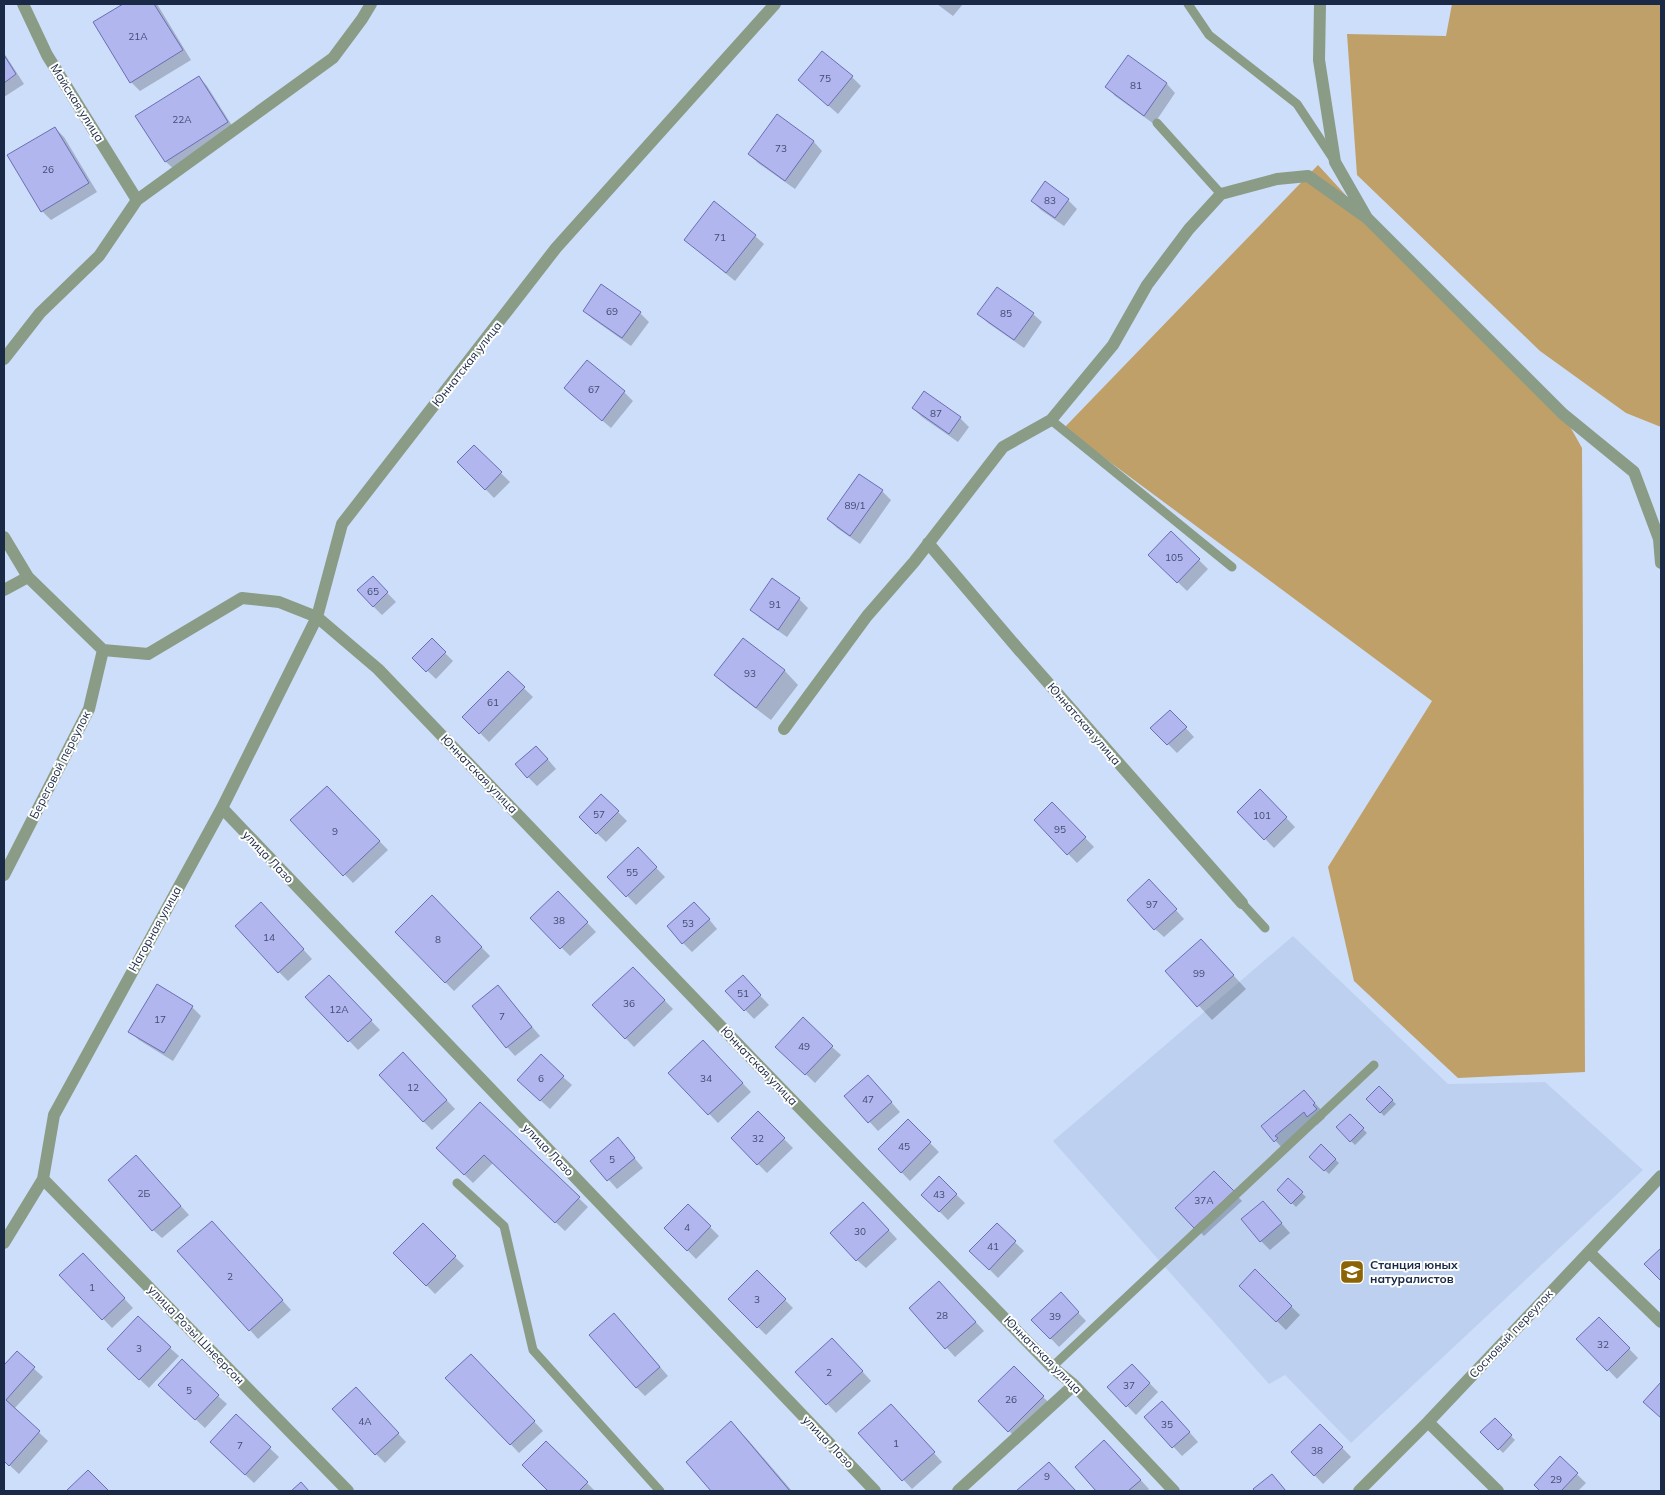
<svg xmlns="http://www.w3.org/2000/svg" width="1665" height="1495" font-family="Mulish,sans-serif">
  <rect width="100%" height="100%" fill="#cddefa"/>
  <path fill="#bdd0ef" d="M 1293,936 L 1448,1084 L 1545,1082 L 1643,1170 L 1351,1443 L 1285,1375 L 1269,1384 L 1053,1141 Z"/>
  <path fill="#bfa069" d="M 1452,4 L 1661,4 L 1661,427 L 1626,413 L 1540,351 L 1357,175 L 1347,34 L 1446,36 Z
    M 1318,165 L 1375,227 L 1563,414 L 1582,448 L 1585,1072 L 1458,1078 L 1354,981 L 1328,867 L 1432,701 L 1064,428 Z"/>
  <path fill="#0003" d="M 125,4 L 157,4 L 191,60 L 140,91 L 131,82 L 94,23 Z
    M 937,4 L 963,4 L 953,16 Z
    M 4,53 L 24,84 L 4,97 Z
    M 1128,57 L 1167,84 L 1175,93 L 1154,124 L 1115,96 L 1107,87 Z
    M 199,77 L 207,86 L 236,132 L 175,170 L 166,162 L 137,116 Z
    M 852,77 L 861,86 L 838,114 L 799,80 Z
    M 777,116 L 814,142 L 822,151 L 795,189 L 758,163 L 749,154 Z
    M 55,128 L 64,137 L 97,192 L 51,220 L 42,211 Z
    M 1068,200 L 1077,209 L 1064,226 L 1041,210 L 1032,201 Z
    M 755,236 L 764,244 L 735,281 L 685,240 Z
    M 584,310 L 640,313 L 649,322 L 631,346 L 593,319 Z
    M 979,314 L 1033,314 L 1042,322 L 1024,348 L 988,323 Z
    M 624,392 L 633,401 L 611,428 L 575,397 Z
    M 913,408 L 960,418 L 969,427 L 958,442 L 922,417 Z
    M 474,447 L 510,482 L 494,498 L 459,462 Z
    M 882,491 L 891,500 L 860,544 L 837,528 L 828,519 Z
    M 1171,533 L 1208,569 L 1187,591 L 1150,555 Z
    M 373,578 L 396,602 L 382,615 L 373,606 Z
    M 799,599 L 808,608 L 787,637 L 760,618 L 751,610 Z
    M 743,639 L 785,671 L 798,685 L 771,720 L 729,688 L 715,675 Z
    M 432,640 L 453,661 L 436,679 L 414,658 Z
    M 508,673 L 533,697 L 489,742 L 464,717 Z
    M 1170,711 L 1194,737 L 1177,753 L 1152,728 Z
    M 545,756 L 556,769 L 537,786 L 528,777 Z
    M 327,787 L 388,850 L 353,883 L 292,820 Z
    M 1260,791 L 1295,827 L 1274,848 L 1239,812 Z
    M 601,795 L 627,821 L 606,842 L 580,817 Z
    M 1052,804 L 1094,847 L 1077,863 L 1035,820 Z
    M 638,849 L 665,877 L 636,905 L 609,877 Z
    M 1158,890 L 1184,919 L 1164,937 L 1155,929 Z
    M 558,892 L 596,932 L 570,956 L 532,918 Z
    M 432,897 L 490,956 L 454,991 L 396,932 Z
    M 269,912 L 312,959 L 288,981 L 279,972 Z
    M 703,912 L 717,929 L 692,952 L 683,943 Z
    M 1214,954 L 1246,989 L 1212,1020 L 1167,971 Z
    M 633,968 L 673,1009 L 634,1047 L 594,1005 Z
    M 329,977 L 380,1030 L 358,1050 L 307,997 Z
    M 751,986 L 769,1005 L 754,1019 L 727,991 Z
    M 498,987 L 540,1036 L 515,1056 L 507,1047 Z
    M 192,1007 L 201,1016 L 173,1061 L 139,1040 L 130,1032 Z
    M 832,1047 L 841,1055 L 815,1083 L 786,1055 Z
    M 712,1051 L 751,1092 L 718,1123 L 670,1073 Z
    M 412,1063 L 455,1109 L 432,1130 L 423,1121 Z
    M 563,1077 L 572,1085 L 550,1109 L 528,1089 Z
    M 877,1086 L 900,1112 L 878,1131 L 846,1096 Z
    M 1379,1088 L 1396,1104 L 1384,1116 L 1368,1099 Z
    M 1313,1101 L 1323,1112 L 1321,1114 L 1325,1118 L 1317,1125 L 1313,1120 L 1284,1150 L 1263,1127 Z
    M 480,1104 L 588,1207 L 565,1231 L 493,1163 L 473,1183 L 437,1148 Z
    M 758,1113 L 793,1148 L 767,1173 L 732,1138 Z
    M 1350,1116 L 1367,1133 L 1355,1145 L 1338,1128 Z
    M 908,1121 L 939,1152 L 910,1181 L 879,1149 Z
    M 618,1139 L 643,1168 L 617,1189 L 592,1161 Z
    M 1321,1146 L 1339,1163 L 1329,1174 L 1311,1157 Z
    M 145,1166 L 189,1215 L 162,1238 L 153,1230 Z
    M 1214,1172 L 1242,1201 L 1204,1236 L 1177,1208 Z
    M 939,1178 L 965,1203 L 948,1220 L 923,1195 Z
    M 1288,1180 L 1306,1197 L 1296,1207 L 1279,1190 Z
    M 1263,1202 L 1290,1233 L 1270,1250 L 1261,1241 Z
    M 688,1205 L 719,1236 L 696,1259 L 666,1228 Z
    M 872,1212 L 897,1239 L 866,1268 L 857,1260 Z
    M 423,1225 L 464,1266 L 435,1294 L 395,1253 Z
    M 997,1225 L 1024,1251 L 998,1278 L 971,1251 Z
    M 220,1231 L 291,1310 L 258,1339 L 250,1330 Z
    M 92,1264 L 133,1308 L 112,1328 L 61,1275 Z
    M 1255,1271 L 1300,1315 L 1286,1330 L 1241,1286 Z
    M 757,1272 L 793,1308 L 766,1335 L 730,1299 Z
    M 948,1292 L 984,1331 L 955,1357 L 911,1308 Z
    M 1069,1303 L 1086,1321 L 1059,1347 L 1033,1320 Z
    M 1599,1318 L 1638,1358 L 1617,1379 L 1578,1339 Z
    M 623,1324 L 668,1376 L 645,1396 L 636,1387 Z
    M 170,1348 L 179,1356 L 149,1388 L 117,1358 Z
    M 841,1348 L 871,1381 L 836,1413 L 797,1372 Z
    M 17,1353 L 43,1377 L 14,1409 L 48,1441 L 19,1474 L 4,1460 L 4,1367 Z
    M 480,1364 L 543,1431 L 519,1453 L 447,1378 Z
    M 1132,1365 L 1158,1392 L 1136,1415 L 1109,1387 Z
    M 1014,1367 L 1052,1406 L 1018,1440 L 979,1401 Z
    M 168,1394 L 218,1396 L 227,1404 L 205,1428 Z
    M 364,1397 L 406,1442 L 385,1463 L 376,1454 Z
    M 1171,1411 L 1198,1442 L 1182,1456 L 1146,1417 Z
    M 899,1414 L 942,1462 L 912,1489 L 860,1433 Z
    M 236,1416 L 279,1457 L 254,1483 L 220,1451 Z
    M 1495,1420 L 1515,1440 L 1503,1453 L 1482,1432 Z
    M 731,1422 L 749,1441 L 792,1491 L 713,1491 L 687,1462 Z
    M 1320,1425 L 1351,1457 L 1323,1484 L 1292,1452 Z
    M 546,1442 L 595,1491 L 550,1491 L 524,1465 Z
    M 1113,1450 L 1149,1489 L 1147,1491 L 1098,1491 L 1076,1467 Z
    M 1560,1458 L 1586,1483 L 1578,1491 L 1542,1491 L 1535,1485 Z
    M 1049,1463 L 1075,1491 L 1018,1491 Z"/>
  <path fill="#b1b6ef" stroke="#6b6eb5" d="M 123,4 L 154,4 L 183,50 L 130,83 L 93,22 Z
    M 822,51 L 853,76 L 828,106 L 798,80 Z
    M 4,55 L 16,74 L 4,83 Z
    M 1128,55 L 1167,83 L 1144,116 L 1105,87 Z
    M 199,76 L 228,122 L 165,162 L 135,116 Z
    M 777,114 L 814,141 L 785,181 L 748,154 Z
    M 55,127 L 89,183 L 41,212 L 7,155 Z
    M 1045,181 L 1069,199 L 1055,218 L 1031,201 Z
    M 714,201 L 756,235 L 726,273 L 684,240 Z
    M 601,284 L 641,312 L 622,338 L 583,311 Z
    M 997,287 L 1034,313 L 1014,340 L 977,314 Z
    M 587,360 L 625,391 L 602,421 L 564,388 Z
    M 924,391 L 961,417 L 949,434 L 912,408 Z
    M 474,445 L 502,472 L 485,490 L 457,462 Z
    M 859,474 L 883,490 L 850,536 L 827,519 Z
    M 1171,531 L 1200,559 L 1177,583 L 1148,555 Z
    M 373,576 L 388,592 L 373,607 L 357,590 Z
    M 772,578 L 800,598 L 778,630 L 750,610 Z
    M 432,638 L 446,652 L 426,672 L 412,658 Z
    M 743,638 L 785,670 L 756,708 L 714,675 Z
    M 508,671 L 525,687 L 479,734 L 462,717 Z
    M 1170,710 L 1187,727 L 1167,745 L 1150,728 Z
    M 536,746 L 548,759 L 527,778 L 515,764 Z
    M 327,786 L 380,841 L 343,876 L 290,820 Z
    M 1260,789 L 1287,817 L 1264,840 L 1237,812 Z
    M 601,794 L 619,811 L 596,834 L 579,817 Z
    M 1052,802 L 1086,837 L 1067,855 L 1034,820 Z
    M 638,847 L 657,867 L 626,897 L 607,877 Z
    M 1149,879 L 1177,909 L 1154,930 L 1127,900 Z
    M 558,891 L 588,922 L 560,949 L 530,918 Z
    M 432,895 L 482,947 L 445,983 L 395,932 Z
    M 261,902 L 304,949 L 278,973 L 235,926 Z
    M 694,902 L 710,919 L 682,944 L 667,926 Z
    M 1201,939 L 1234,975 L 1197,1007 L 1165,971 Z
    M 633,967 L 665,1000 L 625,1039 L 592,1005 Z
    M 329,975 L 372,1020 L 348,1042 L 305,997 Z
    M 743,975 L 761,995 L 744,1011 L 725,991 Z
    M 157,984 L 193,1006 L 164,1053 L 128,1032 Z
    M 498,985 L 532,1027 L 506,1048 L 472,1006 Z
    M 803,1017 L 833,1046 L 805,1075 L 775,1047 Z
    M 703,1040 L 743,1083 L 708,1115 L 668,1073 Z
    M 403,1052 L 447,1100 L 423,1122 L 379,1075 Z
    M 541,1054 L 564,1076 L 540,1101 L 517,1080 Z
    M 868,1075 L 892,1102 L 868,1123 L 844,1096 Z
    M 1379,1086 L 1393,1100 L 1380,1113 L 1366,1099 Z
    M 1304,1090 L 1315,1103 L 1313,1105 L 1317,1109 L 1307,1117 L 1304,1112 L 1275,1136 L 1278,1138 L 1274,1142 L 1261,1126 Z
    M 480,1102 L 580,1197 L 555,1223 L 484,1155 L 464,1175 L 436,1148 Z
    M 758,1111 L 785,1138 L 757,1165 L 731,1138 Z
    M 1350,1114 L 1364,1128 L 1350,1142 L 1336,1127 Z
    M 908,1119 L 931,1142 L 901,1173 L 878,1149 Z
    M 618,1137 L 635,1158 L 607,1181 L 590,1161 Z
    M 1321,1144 L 1336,1159 L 1324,1171 L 1309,1157 Z
    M 136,1155 L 181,1206 L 152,1231 L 108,1180 Z
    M 1214,1171 L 1234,1191 L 1194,1228 L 1175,1208 Z
    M 939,1176 L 957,1194 L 939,1212 L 921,1195 Z
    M 1288,1178 L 1303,1192 L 1291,1204 L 1277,1190 Z
    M 1263,1201 L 1282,1223 L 1260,1242 L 1241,1219 Z
    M 863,1202 L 889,1230 L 856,1261 L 830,1233 Z
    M 688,1204 L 711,1226 L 687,1251 L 664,1228 Z
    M 212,1221 L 283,1300 L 249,1331 L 177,1251 Z
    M 423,1223 L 456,1256 L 426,1286 L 393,1253 Z
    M 997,1223 L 1016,1241 L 989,1270 L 969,1251 Z
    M 1661,1248 L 1661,1281 L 1644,1264 Z
    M 83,1253 L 125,1298 L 102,1320 L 59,1275 Z
    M 1255,1269 L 1292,1306 L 1276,1322 L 1239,1286 Z
    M 757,1270 L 786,1299 L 757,1328 L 728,1299 Z
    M 939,1281 L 976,1322 L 945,1349 L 909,1308 Z
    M 1061,1292 L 1079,1312 L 1050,1339 L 1031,1320 Z
    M 614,1313 L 660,1367 L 636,1388 L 589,1335 Z
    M 138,1316 L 171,1347 L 139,1380 L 107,1349 Z
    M 1599,1317 L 1630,1348 L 1607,1371 L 1576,1339 Z
    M 832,1338 L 863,1371 L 826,1405 L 795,1372 Z
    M 17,1351 L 35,1367 L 6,1400 L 40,1431 L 9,1466 L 4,1461 L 4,1365 Z
    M 471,1354 L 535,1421 L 510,1445 L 445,1378 Z
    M 182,1359 L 219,1395 L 195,1420 L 158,1385 Z
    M 1132,1364 L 1150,1383 L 1126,1407 L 1107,1387 Z
    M 1014,1366 L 1044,1396 L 1008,1432 L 978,1401 Z
    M 1661,1382 L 1661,1418 L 1643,1402 Z
    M 356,1387 L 399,1433 L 375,1455 L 332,1409 Z
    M 1162,1401 L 1190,1432 L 1172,1448 L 1144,1417 Z
    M 891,1404 L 935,1452 L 902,1481 L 858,1433 Z
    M 236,1414 L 271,1447 L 245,1475 L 210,1442 Z
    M 1495,1418 L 1512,1435 L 1498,1450 L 1480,1432 Z
    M 731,1421 L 790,1491 L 711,1491 L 686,1462 Z
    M 1320,1424 L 1343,1447 L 1314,1476 L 1291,1452 Z
    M 1104,1440 L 1141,1480 L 1128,1491 L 1096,1491 L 1075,1467 Z
    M 546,1441 L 588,1482 L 579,1491 L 548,1491 L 522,1465 Z
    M 1560,1456 L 1578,1473 L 1561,1491 L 1540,1491 L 1534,1485 Z
    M 1049,1462 L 1076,1491 L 1016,1491 Z
    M 88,1470 L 109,1491 L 66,1491 Z
    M 1272,1474 L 1286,1491 L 1255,1491 L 1253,1489 Z
    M 301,1482 L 309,1491 L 291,1491 Z"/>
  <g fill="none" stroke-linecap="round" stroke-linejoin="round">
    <path stroke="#8a9c86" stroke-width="9" d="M 1188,4 L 1209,35 L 1297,104 L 1332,157
      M 1157,123 L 1221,194
      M 1051,420 L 1232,567
      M 1242,903 L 1265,928
      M 457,1183 L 504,1226 L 533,1350 L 660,1491
      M 1052,1367 L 1374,1065"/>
    <path stroke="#8a9c86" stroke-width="12" d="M 23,4 L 47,55 L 137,200
      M 775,4 L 556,248 L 342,524 L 317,617 L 378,669 L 756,1063 L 1052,1367 L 1074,1385 L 1174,1491
      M 1320,4 L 1319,60 L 1335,162 L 1367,218 L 1563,414 L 1634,472 L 1659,539 L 1661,563
      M 4,359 L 40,313 L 99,256 L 137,200 L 333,58 L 362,19 L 371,4
      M 4,537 L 28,577 L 103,650 L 148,654 L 242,598 L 279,602 L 317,617 L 222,808 L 54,1115 L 43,1179 L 4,1243
      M 928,543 L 1020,651 L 1242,903
      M 4,590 L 28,577
      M 784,729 L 867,616 L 914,562 L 1003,447 L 1051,420 L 1113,345 L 1147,285 L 1189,229 L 1221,194 L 1277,179 L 1308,176 L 1367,218
      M 222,808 L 875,1491
      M 4,875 L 89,709 L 103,650
      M 43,1179 L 348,1491
      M 1589,1252 L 1661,1322
      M 1428,1422 L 1498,1491
      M 958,1491 L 1074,1385
      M 1359,1491 L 1428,1422 L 1661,1176"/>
  </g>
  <defs>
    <symbol id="school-square" viewBox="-11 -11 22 22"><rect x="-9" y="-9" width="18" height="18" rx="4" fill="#8c6405" stroke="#fefefe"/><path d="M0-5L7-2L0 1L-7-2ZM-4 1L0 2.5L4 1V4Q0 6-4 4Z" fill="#fff"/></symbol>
  </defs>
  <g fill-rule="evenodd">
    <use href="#school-square" x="1338" y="1258" width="28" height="28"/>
  </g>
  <g text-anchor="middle" stroke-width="4" stroke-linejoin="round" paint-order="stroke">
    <g font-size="10" fill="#404d70">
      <text x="138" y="40">21А</text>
      <text x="825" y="82">75</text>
      <text x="1136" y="89">81</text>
      <text x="182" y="123">22А</text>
      <text x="781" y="152">73</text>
      <text x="48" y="173">26</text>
      <text x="1050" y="204">83</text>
      <text x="720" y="241">71</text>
      <text x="612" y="315">69</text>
      <text x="1006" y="317">85</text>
      <text x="594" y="393">67</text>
      <text x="936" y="417">87</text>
      <text x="855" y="509">89/1</text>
      <text x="1174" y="561">105</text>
      <text x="373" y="595">65</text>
      <text x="775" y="608">91</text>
      <text x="750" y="677">93</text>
      <text x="493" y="706">61</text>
      <text x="599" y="818">57</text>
      <text x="1262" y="819">101</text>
      <text x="1060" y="833">95</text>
      <text x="335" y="835">9</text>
      <text x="632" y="876">55</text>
      <text x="1152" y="908">97</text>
      <text x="559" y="924">38</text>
      <text x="688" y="927">53</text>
      <text x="269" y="941">14</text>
      <text x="438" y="943">8</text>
      <text x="1199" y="977">99</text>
      <text x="743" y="997">51</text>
      <text x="629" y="1007">36</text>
      <text x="339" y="1013">12А</text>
      <text x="502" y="1020">7</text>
      <text x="160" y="1023">17</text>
      <text x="804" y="1050">49</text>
      <text x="541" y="1082">6</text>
      <text x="706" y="1082">34</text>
      <text x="413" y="1091">12</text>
      <text x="868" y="1103">47</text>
      <text x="758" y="1142">32</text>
      <text x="904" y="1150">45</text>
      <text x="612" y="1163">5</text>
      <text x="144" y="1197">2Б</text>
      <text x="939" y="1198">43</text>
      <text x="1204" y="1204">37А</text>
      <text x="687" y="1231">4</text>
      <text x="860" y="1235">30</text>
      <text x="993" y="1250">41</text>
      <text x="230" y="1280">2</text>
      <text x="92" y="1291">1</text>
      <text x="757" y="1303">3</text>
      <text x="942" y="1319">28</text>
      <text x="1055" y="1320">39</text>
      <text x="1603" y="1348">32</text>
      <text x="139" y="1352">3</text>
      <text x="829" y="1376">2</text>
      <text x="1129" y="1389">37</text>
      <text x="189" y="1394">5</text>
      <text x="1011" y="1403">26</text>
      <text x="365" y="1425">4А</text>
      <text x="1167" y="1428">35</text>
      <text x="896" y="1447">1</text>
      <text x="240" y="1449">7</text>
      <text x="1317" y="1454">38</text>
      <text x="1047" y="1480">9</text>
      <text x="1556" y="1483">29</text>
    </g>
    <g font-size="12" fill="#1a2a46" stroke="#fefefe">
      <text transform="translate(77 103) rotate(58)" y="4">Майская улица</text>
      <text transform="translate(467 364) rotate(-52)" y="4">Юннатская улица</text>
      <text transform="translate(1084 724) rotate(49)" y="4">Юннатская улица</text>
      <text transform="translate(60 765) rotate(-63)" y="4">Береговой переулок</text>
      <text transform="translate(479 774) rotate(46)" y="4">Юннатская улица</text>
      <text transform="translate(268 857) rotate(46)" y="4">улица Лазо</text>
      <text transform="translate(155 929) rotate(-61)" y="4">Нагорная улица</text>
      <text transform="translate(759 1066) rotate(46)" y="4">Юннатская улица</text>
      <text transform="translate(548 1150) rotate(46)" y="4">улица Лазо</text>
      <text transform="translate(1511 1334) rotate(-47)" y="4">Сосновый переулок</text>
      <text transform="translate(196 1335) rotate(46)" y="4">улица Розы Шнеерсон</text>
      <text transform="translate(1043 1355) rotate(45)" y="4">Юннатская улица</text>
      <text transform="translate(828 1442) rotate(46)" y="4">улица Лазо</text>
    </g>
    <g font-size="12" font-weight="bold" fill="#1a2a46" stroke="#fefefe" text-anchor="start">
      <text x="1370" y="1269">Станция юных<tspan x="1370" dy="14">натуралистов</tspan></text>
    </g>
  </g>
  <rect width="1665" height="1495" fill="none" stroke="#1a2a46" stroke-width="10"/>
</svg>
